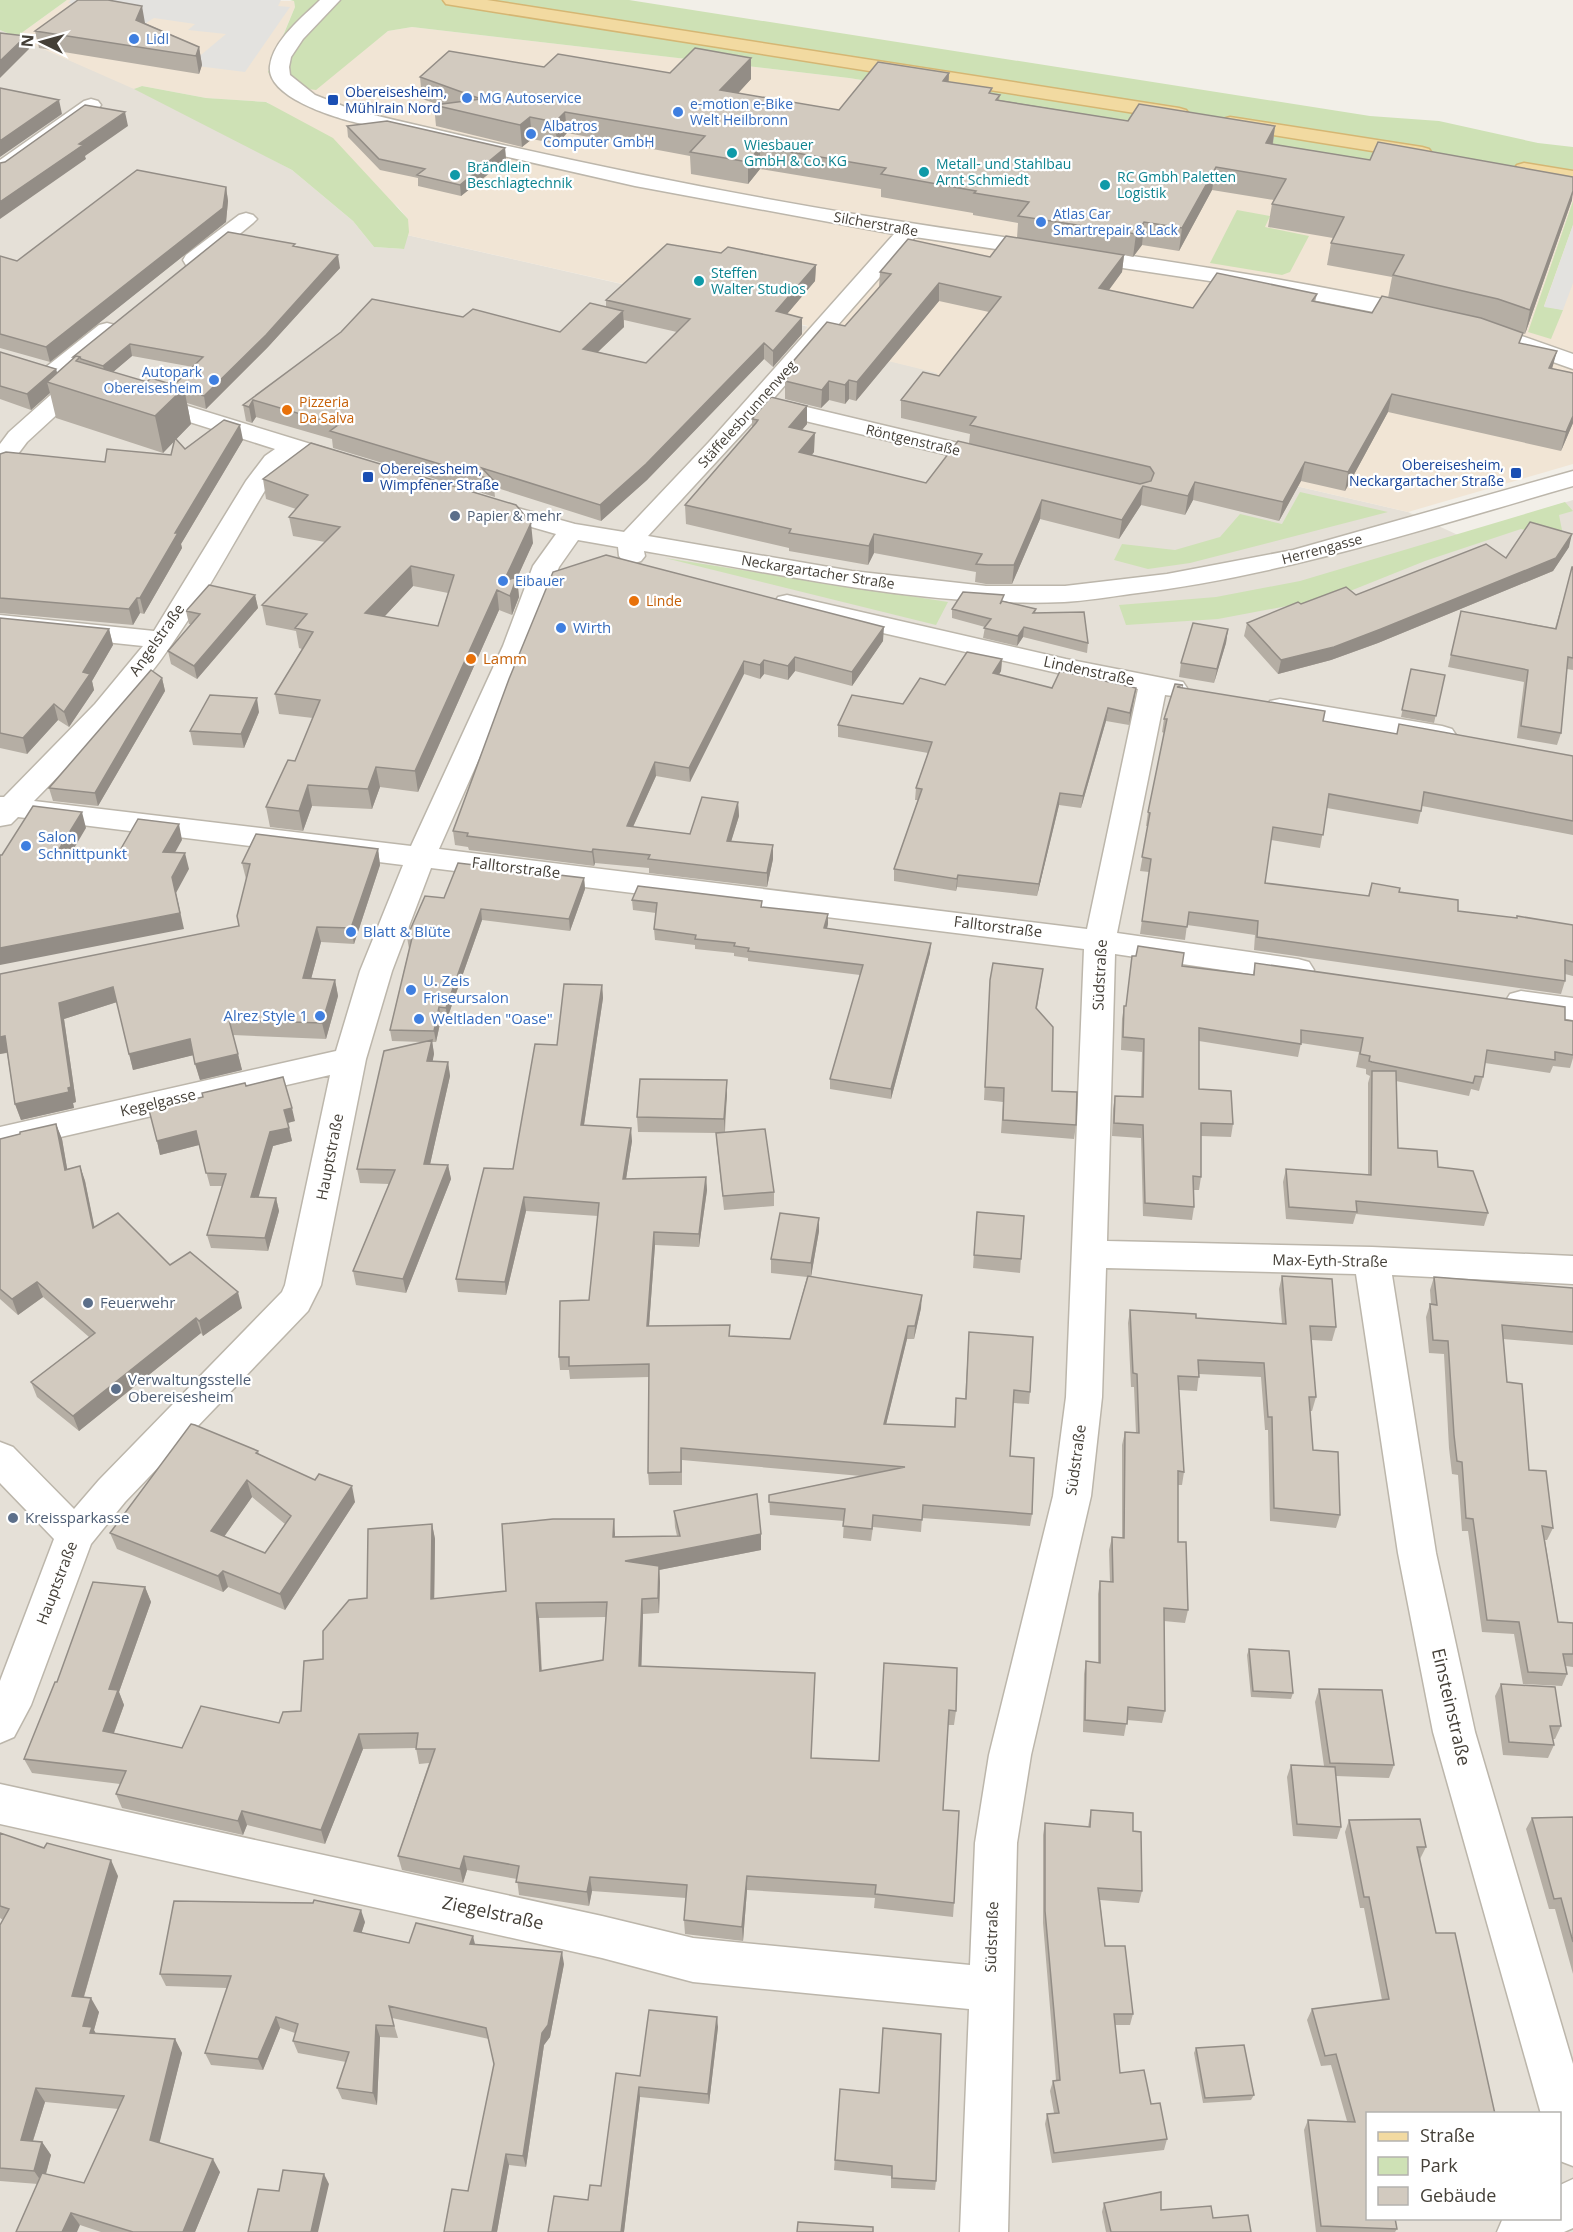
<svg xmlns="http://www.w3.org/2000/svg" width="1573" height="2232" font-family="'Open Sans',sans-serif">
  <rect width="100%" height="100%" fill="#f2efe8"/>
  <path fill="#e5e0d7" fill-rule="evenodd" d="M 0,30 L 157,98 L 292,170 L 353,221 L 374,247 L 403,249 L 407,235 L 809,327 L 799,338 L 938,373 L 934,380 L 1045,428 L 1408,512 L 1458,535 L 1573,500 L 1573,2232 L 0,2232 ZM 1368,2114 L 1560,2114 L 1560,2218 L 1368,2218 Z"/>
  <path fill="#f1e5d5" d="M 67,0 L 294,1 L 295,7 L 268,71 L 364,49 L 388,31 L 412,27 L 849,78 L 1573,193 L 1573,464 L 1408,512 L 1045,428 L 934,380 L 937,373 L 798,339 L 808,326 L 407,235 L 408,219 L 398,207 L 267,102 L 206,98 L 142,86 L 134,89 L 16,37 Z"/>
  <path fill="#cee1b5" d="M 0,0 L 67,0 L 16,37 L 0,30 Z
    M 290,0 L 629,0 L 1370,116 L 1439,121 L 1538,143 L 1573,147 L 1573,193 L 849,78 L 412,27 L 388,31 L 316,90 L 278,85 L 268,72 L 295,7 L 294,1 Z
    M 142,86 L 206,98 L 266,102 L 333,138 L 408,219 L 409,232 L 404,249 L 374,247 L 353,221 L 292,170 L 134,89 Z
    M 1573,201 L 1573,225 L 1544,306 L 1563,310 L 1551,339 L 1528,332 Z
    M 1237,210 L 1270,216 L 1265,227 L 1309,236 L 1290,272 L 1282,275 L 1210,263 Z
    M 1300,492 L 1388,512 L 1190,563 L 1148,569 L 1114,560 L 1122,544 L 1175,550 L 1220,537 L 1240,514 L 1282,524 Z
    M 1565,502 L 1573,511 L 1559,515 L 1564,540 L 1521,529 L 1425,561 L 1335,597 L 1218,619 L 1126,625 L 1119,605 L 1216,597 L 1300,581 Z
    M 665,558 L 948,602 L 936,625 Z"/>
  <path fill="#e3e2df" d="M 71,0 L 281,0 L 278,6 L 290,7 L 245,72 L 189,65 L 226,34 L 188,30 L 195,24 L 154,18 L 146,23 L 78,12 L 85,6 L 68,3 Z
    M 1573,225 L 1573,283 L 1563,310 L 1544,307 Z"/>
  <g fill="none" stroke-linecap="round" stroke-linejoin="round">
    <defs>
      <path id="minor" d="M 320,0 L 340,0 L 303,39 L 291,57 L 289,67 L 290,75 L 315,95 L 353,110 C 523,151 694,188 866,216 C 1051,246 1237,267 1420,307 L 1428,309 L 1431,314 L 1428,319 L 1420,321 L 1230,284 L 915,237 L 773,399 L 1004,454 L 1007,459 L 1004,464 L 995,466 L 763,411 L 648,536 L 852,571 L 986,586 L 1065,586 L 1167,574 L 1293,550 L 1573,471 L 1573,486 C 1427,528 1282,576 1130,594 C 1108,597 1086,601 1064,602 C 926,608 780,574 644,551 L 645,556 L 641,561 L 632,564 L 623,561 L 619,556 L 618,547 L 578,540 L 559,567 L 529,646 L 439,849 L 1087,929 L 1138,689 L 1066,675 L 787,611 L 778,609 L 774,603 L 778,597 L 787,595 L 1066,659 L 1183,682 L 1187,688 L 1183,694 L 1173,696 L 1165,695 L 1117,933 L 1298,959 L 1309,962 L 1314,970 L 1309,978 L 1298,981 L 1115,954 L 1107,1241 L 1372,1247 L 1573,1256 L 1573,1284 L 1392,1275 L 1436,1553 L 1475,1732 L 1573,2064 L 1573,2166 L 1560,2161 L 1560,2114 L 1541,2114 L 1433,1732 L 1398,1553 L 1356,1274 L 1106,1268 L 1102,1397 L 1091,1496 L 1031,1755 L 1017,1843 L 1008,2232 L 960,2232 L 969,2009 L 693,1982 L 602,1958 L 0,1824 L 0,1784 L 602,1916 L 693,1938 L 970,1965 L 975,1843 L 989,1755 L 1053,1496 L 1066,1397 L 1084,949 L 431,868 L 392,971 L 366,1059 L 321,1285 L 308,1311 L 125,1502 L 91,1544 L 31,1705 L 14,1737 L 0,1743 L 0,1681 L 54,1539 L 0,1483 L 0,1442 L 13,1447 L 74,1509 L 99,1480 L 282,1292 L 285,1285 L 330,1075 L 0,1151 L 0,1127 L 336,1051 L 360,971 L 403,865 L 18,817 L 11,824 L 0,826 L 0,797 L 4,797 L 95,704 L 143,646 L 0,631 L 0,615 L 154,631 L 246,481 L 265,456 L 275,449 L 139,406 L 135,401 L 139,396 L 147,394 L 155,396 L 353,457 L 356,462 L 353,467 L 344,469 L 297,455 L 283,466 L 269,484 C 236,537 208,593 172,644 C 133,701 83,751 34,801 L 411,846 L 503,646 L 533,566 L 556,534 L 476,511 L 473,506 L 476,501 L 485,499 L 575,524 L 624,532 L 709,442 L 894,234 L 635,186 L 358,123 C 335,118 266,97 270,66 C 273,40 303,17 320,0 Z
        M 91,99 L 98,101 L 101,105 L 98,109 L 7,174 L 0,176 L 0,160 L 84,101 Z
        M 246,213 L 253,215 L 257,219 L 253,223 L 202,265 L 194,267 L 186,265 L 183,260 L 186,255 L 239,215 Z
        M 1479,321 L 1573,354 L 1573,369 L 1471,333 L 1468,328 L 1471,323 Z
        M 107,323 L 115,325 L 118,330 L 115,335 L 62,377 L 54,379 L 46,377 L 42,372 L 46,367 L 99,325 Z
        M 81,373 L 89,375 L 93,380 L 89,385 L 27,442 L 9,466 L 0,468 L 0,444 L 9,432 L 73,375 Z
        M 1280,699 L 1442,726 L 1452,729 L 1456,735 L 1452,741 L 1442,744 L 1270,713 L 1266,707 L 1270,701 Z
        M 1521,991 L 1573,998 L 1573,1020 L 1510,1010 L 1505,1002 L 1510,994 Z
        M 1573,2179 L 1573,2228 L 1564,2232 L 1497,2232 L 1503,2218 L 1560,2218 L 1560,2185 Z"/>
      <path id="major" d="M 443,0 L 487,0 L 1179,108 L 1186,110 L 1189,114 L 1186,118 L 1179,120 L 452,5 L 446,4 Z
        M 1230,117 L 1422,147 L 1429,149 L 1432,153 L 1429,157 L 1422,159 L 1223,127 L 1220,123 L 1223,119 Z
        M 1524,163 L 1573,171 L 1573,183 L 1517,173 L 1514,169 L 1517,165 Z"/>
    </defs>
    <use href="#minor" stroke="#bcb6ab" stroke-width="3"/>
    <use href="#major" stroke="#d5b673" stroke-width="3"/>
    <use href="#minor" fill="#fff" fill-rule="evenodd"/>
    <use href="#major" fill="#f2daa1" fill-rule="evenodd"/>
  </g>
  <path fill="#b5aea4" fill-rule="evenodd" d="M 145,23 L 199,47 L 202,65 L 199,74 L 39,48 L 35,31 Z
    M 544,67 L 670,73 L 751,79 L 738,93 L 839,110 L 949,73 L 948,82 L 992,94 L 1000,95 L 999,100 L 1128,121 L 1275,126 L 1273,144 L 1370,160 L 1573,177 L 1572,200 L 1525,334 L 1487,321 L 1520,343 L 1552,369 L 1573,373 L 1573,423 L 1561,451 L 1388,412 L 1345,491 L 1301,481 L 1279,521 L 1193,500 L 1185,515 L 1141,505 L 1119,539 L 1040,519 L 1012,584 L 986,584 L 975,582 L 976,572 L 874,553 L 868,565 L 789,551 L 789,548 L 686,524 L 685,505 L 752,428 L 752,419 L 807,424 L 802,430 L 814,452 L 812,455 L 926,483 L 969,443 L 970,434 L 901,418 L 901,400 L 939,376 L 989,312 L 939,301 L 856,401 L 849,399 L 845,404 L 829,400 L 821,408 L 785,399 L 785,381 L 790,375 L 790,365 L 845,326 L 879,287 L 880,272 L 990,257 L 1017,238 L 1018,223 L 973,215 L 973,213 L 881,197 L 881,189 L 760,169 L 748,184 L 691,174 L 690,156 L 567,133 L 557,144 L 532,139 L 522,147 L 436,126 L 434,105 L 437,104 L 422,99 L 420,77 ZM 1212,190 L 1274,200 L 1272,204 L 1268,227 L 1333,238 L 1331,243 L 1327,265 L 1392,277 L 1388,298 L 1372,313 L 1315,302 L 1317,294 L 1193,308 L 1109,290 L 1122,272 L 1124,255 L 1133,257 L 1142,245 L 1179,251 Z
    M 347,126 L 505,148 L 506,160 L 461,196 L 418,186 L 418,178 L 380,170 L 348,137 Z
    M 226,187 L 228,201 L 226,222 L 50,362 L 0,348 L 0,256 L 17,261 Z
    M 296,247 L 340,268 L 268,347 L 206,409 L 187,403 L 191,424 L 176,439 L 185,449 L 243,440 L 181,544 L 182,548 L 144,614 L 140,613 L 133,625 L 0,613 L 0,454 L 105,462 L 171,455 L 174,441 L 163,453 L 56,418 L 50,393 L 31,410 L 0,399 L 0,352 L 56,369 L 57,373 L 73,358 L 73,357 ZM 132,356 L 193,367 L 174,385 L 147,382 L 113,372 Z
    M 721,253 L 816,265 L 815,281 L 787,314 L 802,318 L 802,334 L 773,367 L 764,359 L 647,480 L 601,521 L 494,487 L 495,497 L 333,448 L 332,439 L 256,417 L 252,423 L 246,421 L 243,405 L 463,317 L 560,332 L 606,307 L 606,300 ZM 624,320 L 677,332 L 646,363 L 598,352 L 624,327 Z
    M 263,479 L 533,543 L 517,578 L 519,597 L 512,615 L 499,610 L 418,792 L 380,787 L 372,809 L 312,806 L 303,831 L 270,827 L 266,807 L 295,761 L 313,718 L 279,714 L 275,694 L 302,649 L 299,648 L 296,631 L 266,625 L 262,605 L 325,542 L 293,536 L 289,517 L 296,509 L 266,499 ZM 413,586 L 448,593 L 438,626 L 384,617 Z
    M 1569,547 L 1553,571 L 1378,643 L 1331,660 L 1278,674 L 1244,636 L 1247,623 L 1301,604 L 1356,595 L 1506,558 Z
    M 1573,567 L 1573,670 L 1567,669 L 1561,733 L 1557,745 L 1517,738 L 1524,682 L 1448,667 L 1461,611 L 1555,628 Z
    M 255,595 L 258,608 L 197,679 L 171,664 L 168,651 L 191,624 L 189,624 L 186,611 Z
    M 1004,601 L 1036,609 L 1035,613 L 1088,643 L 1087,653 L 1023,637 L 1017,646 L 983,638 L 985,627 L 952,618 L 952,609 Z
    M 0,618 L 109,629 L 113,645 L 92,681 L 94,690 L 69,727 L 58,720 L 27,754 L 0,748 Z
    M 1228,629 L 1226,643 L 1214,683 L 1179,677 L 1181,663 Z
    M 883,641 L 852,686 L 795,671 L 788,680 L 764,674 L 760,679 L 744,674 L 690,782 L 656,776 L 633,827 L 690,834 L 738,802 L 739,816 L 731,841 L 773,859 L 767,887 L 649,873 L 649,868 L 595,863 L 594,866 L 469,850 L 468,847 L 455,845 L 453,831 L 509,679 Z
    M 1002,659 L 1001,671 L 999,675 L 1052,688 L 1136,688 L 1129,725 L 1106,721 L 1081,808 L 1059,805 L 1037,896 L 957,887 L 956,891 L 894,881 L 894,869 L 918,800 L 915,800 L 916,788 L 928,753 L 838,737 L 838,725 L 903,704 Z
    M 1411,669 L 1445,675 L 1434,723 L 1401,717 Z
    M 162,678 L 165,691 L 98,806 L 53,801 L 49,788 Z
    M 1183,685 L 1183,688 L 1323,721 L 1397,734 L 1573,756 L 1573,835 L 1422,806 L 1418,824 L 1327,808 L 1320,848 L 1271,840 L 1265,883 L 1368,896 L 1372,883 L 1399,892 L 1458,911 L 1573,925 L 1573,976 L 1565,974 L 1565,981 L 1561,994 L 1254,950 L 1255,935 L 1202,927 L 1187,925 L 1185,940 L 1140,934 L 1149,872 L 1140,871 L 1148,826 L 1146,826 L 1148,812 L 1164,733 L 1162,732 L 1164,719 Z
    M 259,712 L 244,748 L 193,745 L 190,731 Z
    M 378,849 L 380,865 L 354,944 L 321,942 L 311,979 L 335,980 L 338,996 L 326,1039 L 233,1035 L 242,1070 L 200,1080 L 193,1055 L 133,1070 L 117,1002 L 64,1019 L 76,1102 L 73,1103 L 74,1108 L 21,1120 L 15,1104 L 7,1053 L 0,1054 L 0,974 L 239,926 L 246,879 L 242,863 Z
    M 584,878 L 585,889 L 570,931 L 482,920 L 447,1019 L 441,1019 L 436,1042 L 432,1042 L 434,1054 L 432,1061 L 448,1062 L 450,1076 L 430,1164 L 448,1165 L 451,1179 L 406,1293 L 356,1285 L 353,1271 L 389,1184 L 360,1183 L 357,1169 L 422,1042 L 392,1041 L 390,1030 L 409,949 L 407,937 L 444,898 Z
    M 632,900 L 762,901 L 762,907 L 828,924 L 827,929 L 930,953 L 891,1099 L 830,1089 L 830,1079 L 860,975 L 748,961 L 748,958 L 734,956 L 734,953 L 695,949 L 695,945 L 655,940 L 654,929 L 656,913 L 633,910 Z
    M 1255,963 L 1573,1021 L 1573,1058 L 1570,1068 L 1553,1066 L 1550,1073 L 1485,1063 L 1483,1077 L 1479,1091 L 1471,1089 L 1469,1096 L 1396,1081 L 1398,1148 L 1438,1167 L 1488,1213 L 1484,1226 L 1356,1214 L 1353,1224 L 1286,1219 L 1283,1182 L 1286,1169 L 1368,1175 L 1368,1083 L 1370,1076 L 1366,1074 L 1366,1069 L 1356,1067 L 1359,1052 L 1301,1043 L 1298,1057 L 1199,1041 L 1199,1089 L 1233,1124 L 1231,1137 L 1201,1136 L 1201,1177 L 1199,1190 L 1194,1190 L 1194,1207 L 1192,1220 L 1143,1216 L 1141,1138 L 1112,1136 L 1113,1109 L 1115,1096 L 1141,1097 L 1142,1052 L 1121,1050 L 1122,1019 L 1124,1006 L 1126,1006 L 1182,966 L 1253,975 Z
    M 990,980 L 1041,983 L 1037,1008 L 1052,1091 L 1076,1125 L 1074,1139 L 1001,1133 L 1003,1102 L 984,1100 Z
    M 602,985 L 603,998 L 584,1125 L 632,1141 L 626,1179 L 706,1177 L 707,1190 L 699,1247 L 655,1245 L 649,1326 L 730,1336 L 790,1339 L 807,1277 L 771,1273 L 771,1259 L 819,1218 L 819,1231 L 811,1276 L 921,1308 L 914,1339 L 907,1339 L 886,1424 L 954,1427 L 956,1398 L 965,1399 L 969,1332 L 1030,1392 L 1029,1404 L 1013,1403 L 1010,1456 L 1032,1514 L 1030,1526 L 922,1518 L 921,1532 L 873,1527 L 871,1541 L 843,1538 L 844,1521 L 770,1515 L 769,1495 L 861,1476 L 682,1460 L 682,1485 L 649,1485 L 648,1473 L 649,1377 L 570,1379 L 569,1370 L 560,1370 L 559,1357 L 589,1300 L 598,1216 L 526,1211 L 506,1295 L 458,1292 L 456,1279 L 513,1169 L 557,1045 Z
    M 246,1086 L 295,1121 L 288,1123 L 292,1141 L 273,1146 L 258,1198 L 276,1198 L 279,1211 L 268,1251 L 211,1248 L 207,1235 L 222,1186 L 210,1186 L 199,1145 L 160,1155 L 157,1141 Z
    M 727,1094 L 725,1132 L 774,1192 L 774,1206 L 724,1210 L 717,1147 L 716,1133 L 638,1132 L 637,1117 Z
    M 56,1124 L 62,1139 L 67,1169 L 80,1166 L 85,1181 L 94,1227 L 170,1265 L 242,1308 L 203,1336 L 201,1333 L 79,1431 L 37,1397 L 31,1382 L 89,1337 L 43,1297 L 18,1315 L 0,1299 L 0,1139 Z
    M 977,1212 L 1021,1259 L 1020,1273 L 973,1268 Z
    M 1282,1276 L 1336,1327 L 1332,1341 L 1311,1340 L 1316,1397 L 1312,1411 L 1310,1411 L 1313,1450 L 1340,1515 L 1336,1528 L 1270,1521 L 1268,1430 L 1265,1430 L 1261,1377 L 1199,1374 L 1197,1391 L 1179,1390 L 1184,1472 L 1182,1485 L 1178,1485 L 1178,1542 L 1188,1610 L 1185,1623 L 1164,1621 L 1165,1711 L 1162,1723 L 1127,1720 L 1124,1736 L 1083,1732 L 1084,1674 L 1086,1661 L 1098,1663 L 1098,1594 L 1100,1581 L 1110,1582 L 1109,1550 L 1112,1537 L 1122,1538 L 1122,1445 L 1125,1432 L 1136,1433 L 1134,1387 L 1131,1387 L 1128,1323 L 1130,1310 L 1196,1318 L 1282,1324 L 1279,1289 Z
    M 1434,1277 L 1573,1288 L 1573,1345 L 1503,1339 L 1507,1382 L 1529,1470 L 1553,1528 L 1547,1540 L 1545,1540 L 1558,1622 L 1573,1623 L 1573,1667 L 1566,1666 L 1567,1674 L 1562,1686 L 1523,1684 L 1514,1634 L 1482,1632 L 1468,1531 L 1462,1531 L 1458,1475 L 1452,1474 L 1449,1448 L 1444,1354 L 1429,1353 L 1426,1317 L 1430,1304 L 1431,1304 L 1430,1290 Z
    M 258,1451 L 259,1454 L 355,1502 L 285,1610 L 228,1587 L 223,1592 L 117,1549 L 110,1533 ZM 252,1497 L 285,1524 L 265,1553 L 224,1537 Z
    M 674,1511 L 761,1550 L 659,1570 L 660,1582 L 659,1613 L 643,1614 L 641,1666 L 812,1758 L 879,1761 L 884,1663 L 956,1711 L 954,1725 L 948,1725 L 943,1810 L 954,1903 L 953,1917 L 874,1908 L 875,1898 L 747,1890 L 743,1941 L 685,1934 L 684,1920 L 686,1898 L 592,1891 L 589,1906 L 519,1895 L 517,1879 L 467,1870 L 463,1883 L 402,1870 L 398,1856 L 429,1763 L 419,1764 L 416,1748 L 363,1749 L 325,1844 L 247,1825 L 243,1835 L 122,1808 L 116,1794 L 120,1784 L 32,1773 L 24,1759 L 57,1682 L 145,1587 L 151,1602 L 119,1692 L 124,1705 L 114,1733 L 182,1748 L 279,1723 L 301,1711 L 323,1659 L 367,1598 L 432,1524 L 435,1539 L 434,1599 L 506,1591 L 615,1536 L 677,1536 L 675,1527 ZM 606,1617 L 603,1660 L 542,1671 L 539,1618 Z
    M 1249,1649 L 1293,1693 L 1291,1699 L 1251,1697 L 1247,1655 Z
    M 1501,1684 L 1561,1726 L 1555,1739 L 1553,1739 L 1554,1745 L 1548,1758 L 1503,1755 L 1495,1696 Z
    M 1319,1689 L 1394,1765 L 1389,1778 L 1336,1776 L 1341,1827 L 1337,1839 L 1293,1836 L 1287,1777 L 1291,1765 L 1324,1766 L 1315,1702 Z
    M 1091,1810 L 1133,1831 L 1142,1891 L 1139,1903 L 1100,1900 L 1105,1946 L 1133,2014 L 1130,2025 L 1115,2025 L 1120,2073 L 1151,2104 L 1167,2139 L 1164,2150 L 1052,2163 L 1045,2124 L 1047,2114 L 1054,2113 L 1050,2091 L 1053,2081 L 1056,2080 L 1043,1923 L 1043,1835 L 1045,1823 L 1088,1827 Z
    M 1573,1817 L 1573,1974 L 1555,1909 L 1549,1909 L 1526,1829 L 1532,1818 Z
    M 1349,1820 L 1426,1847 L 1420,1859 L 1368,2114 L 1397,2229 L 1395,2232 L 1316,2232 L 1304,2130 L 1308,2120 L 1347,2121 L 1331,2065 L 1321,2066 L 1307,2020 L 1312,2009 L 1382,2000 L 1364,1908 L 1360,1908 L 1345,1832 Z
    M 0,1833 L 118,1876 L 84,1997 L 99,2012 L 94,2030 L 95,2033 L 175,2039 L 182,2053 L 159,2143 L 220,2172 L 195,2232 L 101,2232 L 80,2225 L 38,2184 L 0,2181 L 0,1925 L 3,1920 L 0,1918 ZM 45,2102 L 119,2109 L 84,2183 L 46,2174 L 51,2155 L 42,2142 L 33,2141 Z
    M 365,1922 L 361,1933 L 409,1943 L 475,1944 L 564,1964 L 550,2037 L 544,2045 L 526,2167 L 509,2165 L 497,2232 L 444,2232 L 468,2191 L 494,2064 L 489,2039 L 392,2018 L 398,2038 L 380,2037 L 377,2105 L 342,2099 L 337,2088 L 346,2062 L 298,2053 L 293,2041 L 295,2033 L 280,2028 L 263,2070 L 211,2065 L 205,2053 L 227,1988 L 166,1986 L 160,1974 Z
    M 718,2027 L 709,2104 L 640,2097 L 624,2232 L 548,2232 L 588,2200 L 601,2186 L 640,2076 Z
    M 1196,2048 L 1254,2095 L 1251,2100 L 1203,2103 L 1194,2053 Z
    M 840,2089 L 936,2181 L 935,2190 L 891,2188 L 891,2176 L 834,2170 Z
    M 1104,2203 L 1213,2218 L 1251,2232 L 1106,2232 L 1102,2212 Z"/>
  <path fill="#938d86" d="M 142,6 L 145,23 L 139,37 L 136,20 Z
    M 26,36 L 29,49 L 0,78 L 0,61 Z
    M 199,47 L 202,65 L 199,74 L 196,56 Z
    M 751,58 L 751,79 L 721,112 L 720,90 Z
    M 949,73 L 948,95 L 943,81 Z
    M 59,100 L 62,114 L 0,157 L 0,141 Z
    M 125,112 L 128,126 L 85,156 L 86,159 L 0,219 L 0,202 L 79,144 Z
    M 565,112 L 567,133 L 557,144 L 555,122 Z
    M 530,117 L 532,139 L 522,147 L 520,125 Z
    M 1275,126 L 1272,148 L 1266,143 Z
    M 760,147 L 760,169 L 748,184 L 748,162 Z
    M 505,148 L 506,160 L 461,196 L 460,185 Z
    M 1216,167 L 1212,190 L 1179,251 L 1182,228 Z
    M 226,187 L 228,201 L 226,222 L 50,362 L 46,347 Z
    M 1573,191 L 1572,200 L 1525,334 L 1530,310 Z
    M 1144,222 L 1142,245 L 1133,257 L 1136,234 Z
    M 338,255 L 340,268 L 268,347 L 206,409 L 204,396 Z
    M 1124,255 L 1122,272 L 1097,306 L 1099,288 Z
    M 816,265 L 815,281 L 776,327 L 776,311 Z
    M 939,283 L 939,301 L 856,401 L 857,382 Z
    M 623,311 L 624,327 L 584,365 L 583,349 Z
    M 802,318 L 802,334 L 773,367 L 773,351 Z
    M 764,343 L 764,359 L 647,480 L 601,521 L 600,505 Z
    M 130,344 L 132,356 L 106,378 L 103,366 Z
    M 1557,351 L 1552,369 L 1549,368 Z
    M 56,369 L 60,384 L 47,382 L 50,393 L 31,410 L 27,394 Z
    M 849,380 L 849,399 L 845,404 L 845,385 Z
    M 829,381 L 829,400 L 821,408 L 822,390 Z
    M 184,388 L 191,424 L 163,453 L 155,416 Z
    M 1392,394 L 1388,412 L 1345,491 L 1348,472 Z
    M 253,400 L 256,417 L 252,423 L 249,407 Z
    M 807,406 L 807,424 L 789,445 L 789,427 Z
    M 1573,416 L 1573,423 L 1561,451 L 1566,432 Z
    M 240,425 L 243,440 L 181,544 L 182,548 L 144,614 L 140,598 L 175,533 Z
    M 815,433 L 814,452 L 799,470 L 799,452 Z
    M 1305,462 L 1301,481 L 1279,521 L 1283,502 Z
    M 1195,482 L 1193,500 L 1185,515 L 1188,496 Z
    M 1143,486 L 1141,505 L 1119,539 L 1122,520 Z
    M 1042,500 L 1040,519 L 1012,584 L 1014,565 Z
    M 531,523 L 533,543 L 517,578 L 519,597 L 512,615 L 510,596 L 504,581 Z
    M 874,534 L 874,553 L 868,565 L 869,546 Z
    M 1572,534 L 1569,547 L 1553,571 L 1378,643 L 1331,660 L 1278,674 L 1281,660 Z
    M 411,566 L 413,586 L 369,633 L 365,613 Z
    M 497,590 L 499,610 L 418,792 L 415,771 Z
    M 255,595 L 258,608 L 197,679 L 194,666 Z
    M 137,598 L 140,613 L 133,625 L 129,609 Z
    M 884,627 L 883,641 L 852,686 L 852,672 Z
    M 1024,627 L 1023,637 L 1017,646 L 1018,636 Z
    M 109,629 L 113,645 L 92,681 L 94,690 L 69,727 L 64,712 L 83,672 Z
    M 1228,629 L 1226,643 L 1214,683 L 1217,669 Z
    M 795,657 L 795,671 L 788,680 L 788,666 Z
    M 1002,659 L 1001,671 L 992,685 L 993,673 Z
    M 764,660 L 764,674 L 760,679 L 760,665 Z
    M 744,661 L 744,674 L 690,782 L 689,768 Z
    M 162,678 L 165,691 L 98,806 L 95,793 Z
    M 1136,688 L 1134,700 L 1129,725 L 1130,713 Z
    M 257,698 L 259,712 L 244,748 L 241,734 Z
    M 54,704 L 58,720 L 27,754 L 23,738 Z
    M 1108,708 L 1106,721 L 1081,808 L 1083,796 Z
    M 655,762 L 656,776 L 627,840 L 627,826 Z
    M 376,767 L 380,787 L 372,809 L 368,789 Z
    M 308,785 L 312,806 L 303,831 L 299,811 Z
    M 1060,793 L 1059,805 L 1037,896 L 1039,884 Z
    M 738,802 L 739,816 L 727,855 L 727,841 Z
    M 82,812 L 86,828 L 63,867 L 58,851 Z
    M 179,824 L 182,840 L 167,867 L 163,852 Z
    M 773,845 L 773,859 L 767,887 L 767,873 Z
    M 378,849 L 380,865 L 354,944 L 351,928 Z
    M 593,849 L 595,863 L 594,866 L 592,852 Z
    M 185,853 L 189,869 L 176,893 L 184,929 L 0,965 L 0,948 L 172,877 Z
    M 958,875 L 957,887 L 956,891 L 957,879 Z
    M 584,878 L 585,889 L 570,931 L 569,919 Z
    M 481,909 L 482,920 L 447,1019 L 446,1008 Z
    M 828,914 L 828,924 L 824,939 L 824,928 Z
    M 317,927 L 321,942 L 307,994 L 303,978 Z
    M 931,943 L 930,953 L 891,1099 L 891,1089 Z
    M 335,980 L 338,996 L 326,1039 L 322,1023 Z
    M 602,985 L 603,998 L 582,1138 L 581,1125 Z
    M 113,987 L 117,1002 L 64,1019 L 76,1102 L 73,1103 L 74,1108 L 21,1120 L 15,1104 L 68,1088 L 59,1003 Z
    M 439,1007 L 441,1019 L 436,1042 L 434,1031 Z
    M 5,1036 L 10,1052 L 0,1054 L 0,1037 Z
    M 190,1039 L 194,1055 L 133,1070 L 129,1054 Z
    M 432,1040 L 434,1054 L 430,1075 L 427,1061 Z
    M 238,1054 L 242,1070 L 200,1080 L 195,1064 Z
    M 448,1062 L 450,1076 L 427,1178 L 424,1164 Z
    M 727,1080 L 727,1094 L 724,1133 L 724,1119 Z
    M 292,1108 L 295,1121 L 287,1123 L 284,1110 Z
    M 56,1124 L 62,1139 L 70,1185 L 65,1170 Z
    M 289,1128 L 292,1141 L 273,1146 L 255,1210 L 251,1197 L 270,1132 Z
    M 631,1128 L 632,1141 L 624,1192 L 623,1179 Z
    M 196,1131 L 199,1145 L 160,1155 L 157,1141 Z
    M 448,1165 L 451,1179 L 406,1293 L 403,1279 Z
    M 80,1166 L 85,1181 L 98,1244 L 93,1228 Z
    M 706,1177 L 707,1190 L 699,1247 L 699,1234 Z
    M 524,1197 L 526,1211 L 506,1295 L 505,1282 Z
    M 276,1198 L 279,1211 L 268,1251 L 265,1238 Z
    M 819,1218 L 819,1231 L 811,1277 L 811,1263 Z
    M 654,1232 L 655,1245 L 648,1339 L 647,1326 Z
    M 37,1282 L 43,1297 L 18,1315 L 12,1299 Z
    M 238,1292 L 242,1308 L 203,1336 L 199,1321 Z
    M 922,1295 L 921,1308 L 914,1339 L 915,1326 Z
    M 196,1318 L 201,1333 L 79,1431 L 73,1416 Z
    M 908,1326 L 907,1339 L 883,1437 L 884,1424 Z
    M 247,1480 L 252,1497 L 216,1548 L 211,1531 Z
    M 352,1486 L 355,1502 L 285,1610 L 280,1594 Z
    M 614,1519 L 615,1534 L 614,1552 L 613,1537 Z
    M 432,1524 L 435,1539 L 434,1614 L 431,1599 Z
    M 761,1534 L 761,1550 L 659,1570 L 660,1582 L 659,1613 L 658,1598 L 625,1561 Z
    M 223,1571 L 228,1587 L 223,1592 L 218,1576 Z
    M 145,1587 L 151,1602 L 119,1692 L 124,1705 L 109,1746 L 103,1731 L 109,1689 Z
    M 642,1599 L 643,1614 L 641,1681 L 639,1666 Z
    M 536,1603 L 539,1618 L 542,1686 L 540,1671 Z
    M 359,1734 L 363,1749 L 325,1844 L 321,1830 Z
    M 242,1811 L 247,1825 L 243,1835 L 238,1821 Z
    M 464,1856 L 467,1870 L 463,1883 L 460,1869 Z
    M 111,1860 L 118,1876 L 80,2010 L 72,1996 Z
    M 747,1876 L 747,1890 L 743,1941 L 742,1927 Z
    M 590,1877 L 592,1891 L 589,1906 L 587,1892 Z
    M 361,1910 L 365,1922 L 358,1944 L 354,1931 Z
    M 473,1936 L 476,1948 L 470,1944 Z
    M 562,1952 L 564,1964 L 550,2037 L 544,2045 L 526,2167 L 523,2156 L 542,2033 Z
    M 91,1998 L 99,2012 L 94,2030 L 100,2041 L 83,2026 Z
    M 276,2017 L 280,2028 L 263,2070 L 258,2059 Z
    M 717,2017 L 718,2027 L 709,2104 L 708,2094 Z
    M 376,2025 L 380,2037 L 377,2105 L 373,2093 Z
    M 175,2039 L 182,2053 L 157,2153 L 150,2140 Z
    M 639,2087 L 640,2097 L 624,2232 L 621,2232 Z
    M 36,2088 L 45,2102 L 29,2153 L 21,2140 Z
    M 42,2142 L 51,2155 L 43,2184 L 34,2171 Z
    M 506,2154 L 509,2165 L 497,2232 L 492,2232 Z
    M 213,2159 L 220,2172 L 195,2232 L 183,2232 Z
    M 324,2174 L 329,2184 L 318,2232 L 311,2232 Z
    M 71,2213 L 80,2225 L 77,2232 L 62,2232 Z"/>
  <path fill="#d2cabf" stroke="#938d86" stroke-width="1.5" fill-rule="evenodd" d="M 78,0 L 108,0 L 142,6 L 136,20 L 199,47 L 196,56 L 35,31 Z
    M 0,33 L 26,36 L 0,61 Z
    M 695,48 L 751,58 L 720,90 L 839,110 L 878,62 L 949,73 L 943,81 L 992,88 L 989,93 L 1000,95 L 996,100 L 1128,121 L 1139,104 L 1275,126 L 1266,143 L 1370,160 L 1378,142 L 1573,177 L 1573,191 L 1530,310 L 1498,299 L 1393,275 L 1404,255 L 1331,243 L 1344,217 L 1272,204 L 1286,179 L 1216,167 L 1182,228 L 1144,222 L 1136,234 L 1018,216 L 1029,202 L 974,193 L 976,191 L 881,174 L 886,168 L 760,147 L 748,162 L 690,152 L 705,136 L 565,112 L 555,122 L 530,117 L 520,125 L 434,105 L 481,99 L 420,77 L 449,51 L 544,67 L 558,54 L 670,73 Z
    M 0,88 L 59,100 L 0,141 Z
    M 85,105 L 125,112 L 79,144 L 83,145 L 0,202 L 0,163 L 5,162 Z
    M 387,121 L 505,148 L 460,185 L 417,175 L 425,169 L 379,159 L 347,126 Z
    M 137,170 L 226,187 L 223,208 L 46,347 L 0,334 L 0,256 L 17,261 Z
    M 228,232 L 295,244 L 293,246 L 338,255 L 266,335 L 204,396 L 184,390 L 184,388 L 174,385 L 203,357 L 130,344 L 103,366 L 81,359 L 80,357 L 76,356 L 74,357 L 73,357 Z
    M 1006,236 L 1124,255 L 1099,288 L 1193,308 L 1217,273 L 1317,294 L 1312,301 L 1372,313 L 1382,296 L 1481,318 L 1523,333 L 1519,343 L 1557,351 L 1549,368 L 1573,373 L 1573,416 L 1566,432 L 1392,394 L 1348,472 L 1305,462 L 1283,502 L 1195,482 L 1188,496 L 1143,486 L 1122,520 L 1042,500 L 1014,565 L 988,565 L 976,564 L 982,554 L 874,534 L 869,546 L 789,533 L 791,529 L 685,505 L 756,423 L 758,420 L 752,419 L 771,397 L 807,406 L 789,427 L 815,433 L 799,452 L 926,483 L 958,441 L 1140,484 L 1151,481 L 1154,473 L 1150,467 L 970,425 L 976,417 L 901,400 L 923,372 L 939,376 L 1001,297 L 939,283 L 857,382 L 849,380 L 845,385 L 829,381 L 822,390 L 785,381 L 795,369 L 790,365 L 827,322 L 845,326 L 891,274 L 880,272 L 908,239 L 990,257 Z
    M 667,244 L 721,253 L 728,247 L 816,265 L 776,311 L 802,318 L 773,351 L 764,343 L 646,464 L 600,505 L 482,468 L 493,480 L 330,431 L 338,425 L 253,400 L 249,407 L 243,405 L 341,332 L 372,299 L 463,317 L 473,309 L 560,332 L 590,303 L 623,311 L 583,349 L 646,363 L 690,319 L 606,300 Z
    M 0,352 L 56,369 L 27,394 L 0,386 Z
    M 76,356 L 80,357 L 76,361 L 147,382 L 151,378 L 184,388 L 155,416 L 47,382 Z
    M 224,420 L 240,425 L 175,533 L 178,533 L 140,598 L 137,598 L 129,609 L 0,598 L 0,454 L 6,452 L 105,462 L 107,449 L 171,455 L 175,438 L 185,449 Z
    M 311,443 L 516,505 L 531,523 L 504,581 L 517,577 L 510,596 L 497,590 L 415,771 L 376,767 L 368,789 L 308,785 L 299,811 L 266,807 L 288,760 L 295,761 L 320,700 L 275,694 L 313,632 L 295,628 L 307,614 L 262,605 L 340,527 L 289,517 L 308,495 L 263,479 ZM 411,566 L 454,575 L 438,626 L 365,613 Z
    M 1530,522 L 1572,534 L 1556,558 L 1381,629 L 1334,647 L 1281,660 L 1247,623 L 1298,602 L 1301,604 L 1346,587 L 1356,595 L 1486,544 L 1506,558 Z
    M 606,555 L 884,627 L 852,672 L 795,657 L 788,666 L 764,660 L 760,665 L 744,661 L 689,768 L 655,762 L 627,826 L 690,834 L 702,797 L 738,802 L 727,841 L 773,845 L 767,873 L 648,859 L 650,855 L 593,849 L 592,852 L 467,836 L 468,833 L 453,831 L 509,679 L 553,572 Z
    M 1572,567 L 1573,567 L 1573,658 L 1568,657 L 1561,733 L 1521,726 L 1528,670 L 1451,655 L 1461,611 L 1556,629 Z
    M 209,585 L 255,595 L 194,666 L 168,651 L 200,614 L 186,611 Z
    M 963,592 L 1004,595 L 1000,604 L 1002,601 L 1036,609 L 1033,613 L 1084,612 L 1088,643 L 1024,627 L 1018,636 L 984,628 L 991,619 L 952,609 Z
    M 0,618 L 109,629 L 83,672 L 90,674 L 64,712 L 54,704 L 23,738 L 0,733 Z
    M 1193,623 L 1228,629 L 1217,669 L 1181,663 Z
    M 967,652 L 1002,659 L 993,673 L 1052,688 L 1060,671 L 1136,688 L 1130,713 L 1108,708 L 1083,796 L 1060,793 L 1039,884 L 958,875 L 957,879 L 894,869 L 922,789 L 916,788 L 932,742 L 838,725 L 852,695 L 903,704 L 920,678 L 945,685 Z
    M 1411,669 L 1445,675 L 1436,716 L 1402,710 Z
    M 151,670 L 162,678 L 95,793 L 49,788 Z
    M 1175,684 L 1183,685 L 1177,687 L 1325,711 L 1323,721 L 1397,734 L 1399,724 L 1573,756 L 1573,821 L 1424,792 L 1421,811 L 1329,794 L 1323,835 L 1273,827 L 1265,883 L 1369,896 L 1372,883 L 1400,888 L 1399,892 L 1458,900 L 1458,911 L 1517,918 L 1517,916 L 1573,925 L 1573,962 L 1565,960 L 1565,981 L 1257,937 L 1258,921 L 1205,914 L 1189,912 L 1187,927 L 1142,921 L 1151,859 L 1142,857 L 1150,813 L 1148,812 L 1167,719 L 1164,719 Z
    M 210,695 L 257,698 L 241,734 L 190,731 Z
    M 33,806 L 82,812 L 58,851 L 115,859 L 138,819 L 179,824 L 163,852 L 185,853 L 172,877 L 180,913 L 0,948 L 0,855 L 2,855 Z
    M 256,834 L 378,849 L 351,928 L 317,927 L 303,978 L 335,980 L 322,1023 L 229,1020 L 238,1054 L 195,1064 L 190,1039 L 129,1054 L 113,987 L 59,1003 L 71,1087 L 68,1088 L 69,1092 L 15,1104 L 5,1036 L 0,1037 L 0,974 L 239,926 L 237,916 L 250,864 L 242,863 Z
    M 458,863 L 584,878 L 569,919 L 481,909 L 446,1008 L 439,1007 L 434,1031 L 390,1030 L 412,938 L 407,937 L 425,896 L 444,898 Z
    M 638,886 L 762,901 L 761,907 L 828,914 L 824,928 L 931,943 L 891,1089 L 830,1079 L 863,965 L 748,951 L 749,948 L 734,946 L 735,943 L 695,939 L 696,935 L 654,929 L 657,903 L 632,900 Z
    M 1138,946 L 1184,953 L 1182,966 L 1254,975 L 1255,963 L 1565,1007 L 1565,1020 L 1573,1021 L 1573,1055 L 1555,1052 L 1555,1060 L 1487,1050 L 1483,1077 L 1475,1076 L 1473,1083 L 1372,1062 L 1369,1061 L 1370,1056 L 1360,1054 L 1363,1038 L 1301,1030 L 1301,1044 L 1199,1028 L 1199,1089 L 1231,1091 L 1233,1124 L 1201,1123 L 1201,1177 L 1193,1176 L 1194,1207 L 1145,1203 L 1143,1125 L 1114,1123 L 1115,1096 L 1143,1097 L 1144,1039 L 1123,1037 L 1124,1006 L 1126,1006 L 1132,956 L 1136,956 Z
    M 993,963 L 1043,969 L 1036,1008 L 1053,1027 L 1052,1091 L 1077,1092 L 1076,1125 L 1003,1120 L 1004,1088 L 985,1087 L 990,980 Z
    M 564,984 L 602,985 L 581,1125 L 631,1128 L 623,1179 L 706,1177 L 699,1234 L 654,1232 L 647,1326 L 730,1325 L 729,1336 L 790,1339 L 808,1276 L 922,1295 L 915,1326 L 908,1326 L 884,1424 L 955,1427 L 956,1398 L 966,1399 L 969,1332 L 1033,1337 L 1030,1392 L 1014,1390 L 1010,1456 L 1034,1458 L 1032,1514 L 923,1505 L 922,1520 L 873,1515 L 872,1529 L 843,1526 L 845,1509 L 769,1502 L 769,1495 L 905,1467 L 681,1448 L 681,1472 L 648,1473 L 649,1364 L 569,1366 L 569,1357 L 559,1357 L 560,1301 L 589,1300 L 599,1203 L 524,1197 L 505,1282 L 456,1279 L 484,1168 L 513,1169 L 535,1044 L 557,1045 Z
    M 432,1040 L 427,1061 L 448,1062 L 424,1164 L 448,1165 L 403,1279 L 353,1271 L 395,1170 L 357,1169 L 384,1051 Z
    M 1372,1071 L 1396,1071 L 1398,1148 L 1437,1151 L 1438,1167 L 1473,1171 L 1488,1213 L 1356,1201 L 1357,1212 L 1289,1207 L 1286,1169 L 1371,1175 Z
    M 283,1077 L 292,1108 L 284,1110 L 289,1128 L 270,1132 L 251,1197 L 276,1198 L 265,1238 L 207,1235 L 226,1174 L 206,1173 L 196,1131 L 157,1141 L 149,1110 L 203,1097 L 202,1093 L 245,1083 L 246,1086 Z
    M 640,1079 L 727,1080 L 724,1119 L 637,1117 Z
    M 56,1124 L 65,1170 L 80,1166 L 93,1228 L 118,1213 L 170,1265 L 190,1252 L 238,1292 L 199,1321 L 196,1318 L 73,1416 L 31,1382 L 95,1333 L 37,1282 L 12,1299 L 0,1289 L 0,1139 L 20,1134 L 20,1132 Z
    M 765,1129 L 774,1192 L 723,1196 L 716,1133 Z
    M 977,1212 L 1024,1216 L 1021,1259 L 974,1255 Z
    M 780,1213 L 819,1218 L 811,1263 L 771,1259 Z
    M 1282,1276 L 1332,1279 L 1336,1327 L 1310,1326 L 1316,1397 L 1309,1397 L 1313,1450 L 1338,1452 L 1340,1515 L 1274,1508 L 1272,1417 L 1268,1417 L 1264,1363 L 1198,1360 L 1199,1377 L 1178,1376 L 1184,1472 L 1178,1471 L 1178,1542 L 1186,1542 L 1188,1610 L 1164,1608 L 1165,1711 L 1128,1707 L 1127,1724 L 1085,1720 L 1086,1661 L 1100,1663 L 1100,1581 L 1113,1582 L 1112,1537 L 1124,1538 L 1125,1432 L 1139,1433 L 1137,1374 L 1133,1373 L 1130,1310 L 1196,1314 L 1196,1318 L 1286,1324 Z
    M 1434,1277 L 1573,1288 L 1573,1332 L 1502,1325 L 1507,1382 L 1522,1384 L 1529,1470 L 1546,1471 L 1553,1528 L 1542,1526 L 1558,1622 L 1573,1623 L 1573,1654 L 1563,1654 L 1567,1674 L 1528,1672 L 1519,1622 L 1487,1620 L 1473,1519 L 1466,1518 L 1462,1462 L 1457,1461 L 1454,1435 L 1448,1341 L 1433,1340 L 1430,1304 L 1437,1305 Z
    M 191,1424 L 195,1425 L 258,1451 L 256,1453 L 315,1480 L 319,1474 L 352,1486 L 280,1594 L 223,1571 L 218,1576 L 110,1533 ZM 247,1480 L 291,1516 L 265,1553 L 211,1531 Z
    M 757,1494 L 761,1534 L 625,1561 L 659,1566 L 658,1598 L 642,1599 L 639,1666 L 815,1673 L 811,1758 L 879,1761 L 884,1663 L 957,1668 L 956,1711 L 949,1710 L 943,1810 L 959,1811 L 954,1903 L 875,1894 L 876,1885 L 747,1876 L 742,1927 L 684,1920 L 687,1885 L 590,1877 L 587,1892 L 516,1882 L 519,1866 L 464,1856 L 460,1869 L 398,1856 L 435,1749 L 416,1749 L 418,1733 L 359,1734 L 321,1830 L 242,1811 L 238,1821 L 116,1794 L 126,1771 L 24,1759 L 55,1682 L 57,1682 L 93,1582 L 145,1587 L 109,1689 L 118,1690 L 103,1731 L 182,1748 L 201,1706 L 279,1723 L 283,1712 L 301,1711 L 304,1661 L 323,1659 L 323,1631 L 349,1600 L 367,1598 L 368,1529 L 432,1524 L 431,1599 L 506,1591 L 502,1524 L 553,1519 L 614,1519 L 613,1537 L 680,1536 L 674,1511 ZM 607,1602 L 603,1660 L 540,1671 L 536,1603 Z
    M 1249,1649 L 1289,1651 L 1293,1693 L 1253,1691 Z
    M 1501,1684 L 1555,1687 L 1561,1726 L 1550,1726 L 1554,1745 L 1509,1742 Z
    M 1319,1689 L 1382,1690 L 1394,1765 L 1330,1763 Z
    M 1291,1765 L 1335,1767 L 1341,1827 L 1297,1824 Z
    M 1091,1810 L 1133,1813 L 1133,1831 L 1141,1832 L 1142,1891 L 1098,1888 L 1105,1946 L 1125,1946 L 1133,2014 L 1114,2014 L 1120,2073 L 1144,2070 L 1151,2104 L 1160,2103 L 1167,2139 L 1054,2153 L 1047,2114 L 1059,2113 L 1053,2081 L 1060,2080 L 1045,1911 L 1045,1823 L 1090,1827 Z
    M 1573,1817 L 1573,1942 L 1561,1898 L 1554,1899 L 1532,1818 Z
    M 1420,1819 L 1426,1847 L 1417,1847 L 1436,1933 L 1455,1933 L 1495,2114 L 1368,2114 L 1368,2218 L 1395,2218 L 1397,2229 L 1321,2226 L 1308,2120 L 1355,2122 L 1336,2054 L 1325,2056 L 1312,2009 L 1389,1999 L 1369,1897 L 1364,1897 L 1349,1820 Z
    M 0,1833 L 44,1848 L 47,1843 L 111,1860 L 72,1996 L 91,1998 L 83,2026 L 92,2027 L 90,2033 L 175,2039 L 150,2140 L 213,2159 L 183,2232 L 133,2232 L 71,2213 L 62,2232 L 16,2232 L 42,2173 L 84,2183 L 124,2096 L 36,2088 L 21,2140 L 42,2142 L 34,2171 L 0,2168 L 0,1925 L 9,1909 L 0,1906 Z
    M 314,1900 L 361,1910 L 354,1931 L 409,1943 L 416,1923 L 473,1936 L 470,1944 L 562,1952 L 548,2025 L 542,2033 L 523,2156 L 506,2154 L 492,2232 L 444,2232 L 452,2189 L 468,2191 L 494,2064 L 486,2028 L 389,2006 L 394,2026 L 376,2025 L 373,2093 L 337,2088 L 349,2052 L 293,2041 L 298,2024 L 276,2017 L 258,2059 L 205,2053 L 231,1976 L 160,1974 L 174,1901 L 313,1903 Z
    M 649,2010 L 717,2017 L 708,2094 L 639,2087 L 621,2232 L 548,2232 L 554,2196 L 588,2200 L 590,2185 L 601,2186 L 616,2073 L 640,2076 Z
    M 883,2028 L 941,2034 L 936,2181 L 892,2178 L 892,2166 L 835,2160 L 840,2089 L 879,2093 Z
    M 1244,2045 L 1254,2095 L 1205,2098 L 1196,2048 Z
    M 283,2170 L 324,2174 L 311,2232 L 248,2232 L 258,2189 L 279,2191 Z
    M 1161,2192 L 1161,2210 L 1211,2206 L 1213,2218 L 1248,2215 L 1251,2232 L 1111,2232 L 1104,2203 Z
    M 798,2222 L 873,2227 L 873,2232 L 797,2232 Z"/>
  <g fill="#3f7fe0" stroke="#fff" stroke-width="2">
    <circle cx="134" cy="39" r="6"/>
    <circle cx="467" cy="98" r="6"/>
    <circle cx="678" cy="112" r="6"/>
    <circle cx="531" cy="134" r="6"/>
    <circle cx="1041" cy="222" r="6"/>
    <circle cx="214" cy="380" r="6"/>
    <circle cx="503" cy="581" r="6"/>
    <circle cx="561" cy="628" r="6"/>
    <circle cx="26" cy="846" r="6"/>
    <circle cx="351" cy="932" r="6"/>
    <circle cx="411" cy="990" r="6"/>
    <circle cx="320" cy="1016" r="6"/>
    <circle cx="419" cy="1019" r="6"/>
  </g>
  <g fill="#1a4fb4" stroke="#fff" stroke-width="2">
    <rect x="327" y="94" width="12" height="12" rx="3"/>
    <rect x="1510" y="467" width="12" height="12" rx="3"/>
    <rect x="362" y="471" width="12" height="12" rx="3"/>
  </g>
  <g fill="#0f9aa8" stroke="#fff" stroke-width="2">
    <circle cx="732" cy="153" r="6"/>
    <circle cx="924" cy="172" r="6"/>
    <circle cx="455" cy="175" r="6"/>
    <circle cx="1105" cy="185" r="6"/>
    <circle cx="699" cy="281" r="6"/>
  </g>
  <g fill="#e8710a" stroke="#fff" stroke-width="2">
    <circle cx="287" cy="410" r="6"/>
    <circle cx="634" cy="601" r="6"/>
    <circle cx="471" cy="659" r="6"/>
  </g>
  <g fill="#5c6f8a" stroke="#fff" stroke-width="2">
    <circle cx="455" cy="516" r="6"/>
    <circle cx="88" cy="1303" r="6"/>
    <circle cx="116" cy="1389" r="6"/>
    <circle cx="13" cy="1518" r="6"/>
  </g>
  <g text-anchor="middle" stroke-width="4.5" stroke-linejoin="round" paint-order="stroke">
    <g font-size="14" fill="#366cbe" stroke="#fff" text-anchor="start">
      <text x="146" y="44">Lidl</text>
      <text x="479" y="103">MG Autoservice</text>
      <text x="690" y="109">e-motion e-Bike<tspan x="690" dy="16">Welt Heilbronn</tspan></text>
      <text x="543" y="131">Albatros<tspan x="543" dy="16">Computer GmbH</tspan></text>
      <text x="1053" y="219">Atlas Car<tspan x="1053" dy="16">Smartrepair &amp; Lack</tspan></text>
      <text x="202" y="377" text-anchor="end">Autopark<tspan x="202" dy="16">Obereisesheim</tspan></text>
      <text x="515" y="586">Eibauer</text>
    </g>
    <g font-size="14" fill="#164399" stroke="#fff" text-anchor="start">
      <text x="345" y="97">Obereisesheim,<tspan x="345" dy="16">Mühlrain Nord</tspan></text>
      <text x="1504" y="470" text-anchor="end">Obereisesheim,<tspan x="1504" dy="16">Neckargartacher Straße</tspan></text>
      <text x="380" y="474">Obereisesheim,<tspan x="380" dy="16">Wimpfener Straße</tspan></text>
    </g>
    <g font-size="14" fill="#0d838f" stroke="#fff" text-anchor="start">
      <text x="744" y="150">Wiesbauer<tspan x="744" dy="16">GmbH &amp; Co. KG</tspan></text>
      <text x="936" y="169">Metall- und Stahlbau<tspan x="936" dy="16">Arnt Schmiedt</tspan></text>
      <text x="467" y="172">Brändlein<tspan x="467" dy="16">Beschlagtechnik</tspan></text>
      <text x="1117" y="182">RC Gmbh Paletten<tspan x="1117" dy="16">Logistik</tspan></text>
      <text x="711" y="278">Steffen<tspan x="711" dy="16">Walter Studios</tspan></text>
    </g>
    <g font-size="14" fill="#443f37" stroke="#fff">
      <text transform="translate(876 224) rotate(10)" y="5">Silcherstraße</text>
      <text transform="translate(747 414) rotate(-48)" y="5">Stäffelesbrunnenweg</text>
      <text transform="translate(913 440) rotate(13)" y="5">Röntgenstraße</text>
      <text transform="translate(1322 549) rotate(-15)" y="5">Herrengasse</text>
      <text transform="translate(818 572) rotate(9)" y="5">Neckargartacher Straße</text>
    </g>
    <g font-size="14" fill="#c56008" stroke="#fff" text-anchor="start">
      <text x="299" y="407">Pizzeria<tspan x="299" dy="16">Da Salva</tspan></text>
      <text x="646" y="606">Linde</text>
    </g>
    <g font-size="14" fill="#4e5e75" stroke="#fff" text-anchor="start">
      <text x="467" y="521">Papier &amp; mehr</text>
    </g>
    <g font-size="15" fill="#366cbe" stroke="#fff" text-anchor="start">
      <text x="573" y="633">Wirth</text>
      <text x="38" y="842">Salon<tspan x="38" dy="17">Schnittpunkt</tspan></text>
      <text x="363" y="937">Blatt &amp; Blüte</text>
      <text x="423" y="986">U. Zeis<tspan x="423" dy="17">Friseursalon</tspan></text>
      <text x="308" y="1021" text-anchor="end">Alrez Style 1</text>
      <text x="431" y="1024">Weltladen "Oase"</text>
    </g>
    <g font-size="15" fill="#443f37" stroke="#fff">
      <text transform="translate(157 640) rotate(-55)" y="5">Angelstraße</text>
      <text transform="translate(1089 671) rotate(12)" y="5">Lindenstraße</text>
      <text transform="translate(516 868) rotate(7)" y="5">Falltorstraße</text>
      <text transform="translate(998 927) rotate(7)" y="5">Falltorstraße</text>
      <text transform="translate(1100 975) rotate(-87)" y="5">Südstraße</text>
      <text transform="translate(158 1103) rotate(-13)" y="5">Kegelgasse</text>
      <text transform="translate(330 1157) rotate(-79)" y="5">Hauptstraße</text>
      <text transform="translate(1330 1261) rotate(1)" y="5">Max-Eyth-Straße</text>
      <text transform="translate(1076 1460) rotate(-82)" y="5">Südstraße</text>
      <text transform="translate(57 1583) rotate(-69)" y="5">Hauptstraße</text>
      <text transform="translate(992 1937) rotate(-88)" y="5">Südstraße</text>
    </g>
    <g font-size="15" fill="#c56008" stroke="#fff" text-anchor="start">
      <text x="483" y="664">Lamm</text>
    </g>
    <g font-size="15" fill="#4e5e75" stroke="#fff" text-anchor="start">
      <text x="100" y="1308">Feuerwehr</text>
      <text x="128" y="1385">Verwaltungsstelle<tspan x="128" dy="17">Obereisesheim</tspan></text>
      <text x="25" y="1523">Kreissparkasse</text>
    </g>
    <g font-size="18" fill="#443f37" stroke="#fff">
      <text transform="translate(1451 1707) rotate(77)" y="6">Einsteinstraße</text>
      <text transform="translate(493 1913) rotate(12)" y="6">Ziegelstraße</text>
    </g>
  </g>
  <rect x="1366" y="2112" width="195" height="108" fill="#ffffff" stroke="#b4b2af" stroke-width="1.5"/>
  <rect x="1378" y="2132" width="30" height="9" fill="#f2daa1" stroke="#b4b2af" stroke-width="1.5"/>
  <text x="1420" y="2142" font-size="18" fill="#443f37">Straße</text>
  <rect x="1378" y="2157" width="30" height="18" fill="#cee1b5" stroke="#b4b2af" stroke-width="1.5"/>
  <text x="1420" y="2172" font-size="18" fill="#443f37">Park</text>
  <rect x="1378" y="2187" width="30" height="18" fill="#d2cabf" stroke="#b4b2af" stroke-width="1.5"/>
  <text x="1420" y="2202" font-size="18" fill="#443f37">Gebäude</text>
  <g transform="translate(42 42) rotate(275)" stroke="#ffffff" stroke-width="4.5" paint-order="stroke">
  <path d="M0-4.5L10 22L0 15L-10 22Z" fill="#443f37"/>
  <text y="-9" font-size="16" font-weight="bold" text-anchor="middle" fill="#443f37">N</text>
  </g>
</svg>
